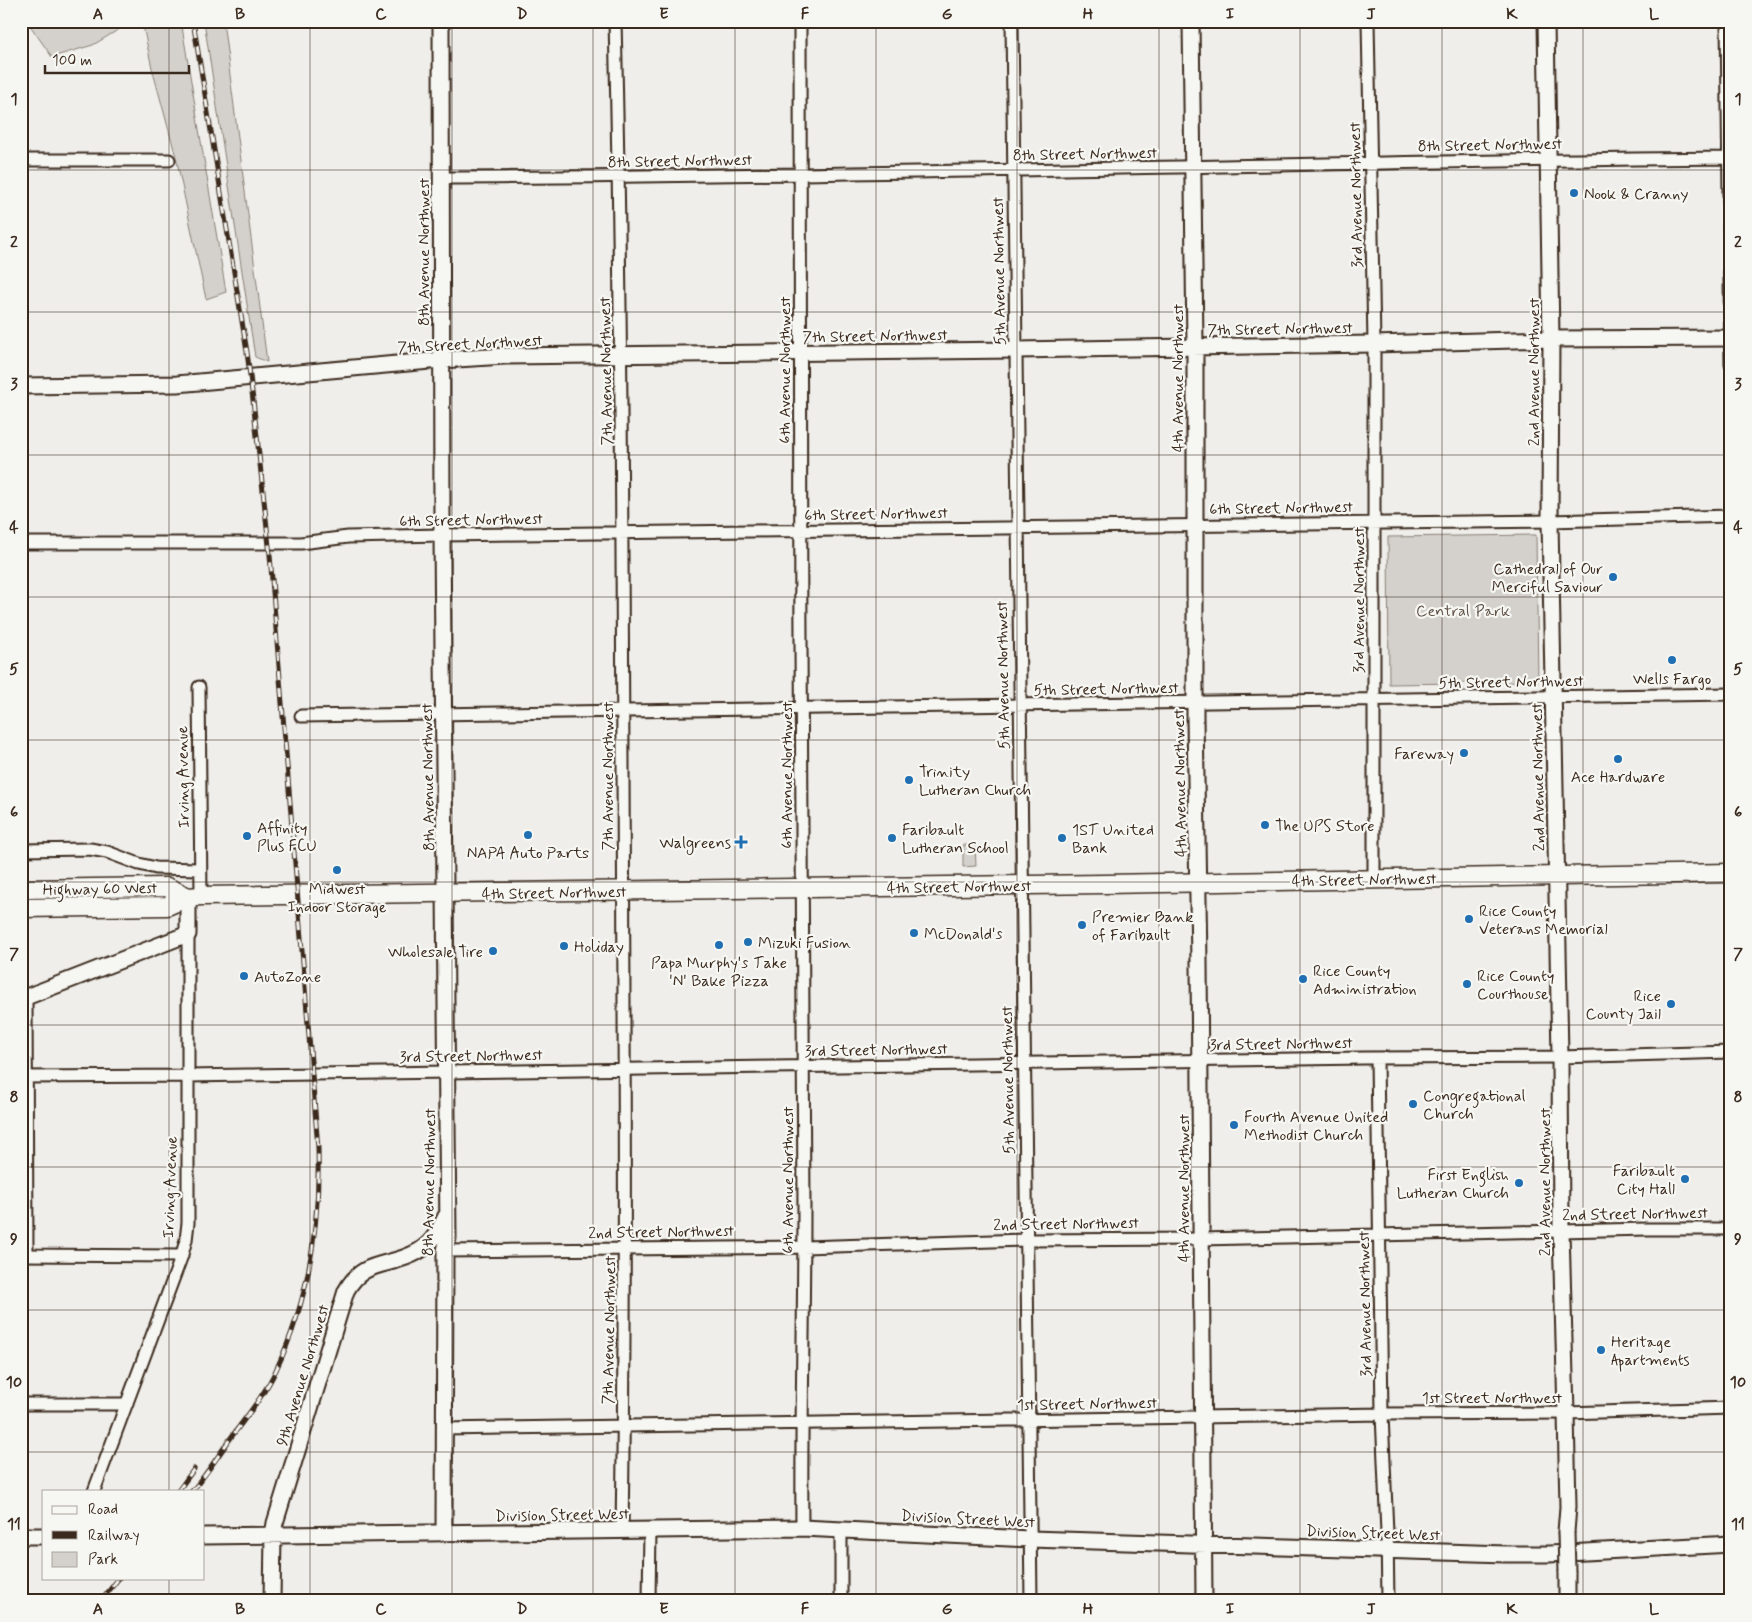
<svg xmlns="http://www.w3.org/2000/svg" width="1752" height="1622" font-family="Mynerve,sans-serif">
  <rect width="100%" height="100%" fill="#efeeea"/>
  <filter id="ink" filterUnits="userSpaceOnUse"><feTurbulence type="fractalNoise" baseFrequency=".02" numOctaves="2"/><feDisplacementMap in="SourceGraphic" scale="10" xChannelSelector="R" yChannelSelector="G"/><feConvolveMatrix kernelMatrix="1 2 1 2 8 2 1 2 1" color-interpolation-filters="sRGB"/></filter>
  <g filter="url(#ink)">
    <path fill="#d4d1cc" stroke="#887e75" d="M 39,21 L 141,21 L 123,27 L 93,45 L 52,57 L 29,24 Z
      M 142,21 L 181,21 L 226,292 L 206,299 L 176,157 L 152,68 Z
      M 204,21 L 223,21 L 267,362 L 255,357 Z
      M 1536,535 L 1538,682 L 1389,684 L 1388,537 Z
      M 963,845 L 975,845 L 976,866 L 963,867 Z"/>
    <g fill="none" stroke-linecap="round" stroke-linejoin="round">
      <defs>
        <path id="street" d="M 615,21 C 621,269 622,517 623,764 C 624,1020 626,1275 622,1530
          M 800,21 C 799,417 802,814 804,1210 C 804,1316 801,1422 802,1528
          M 1012,21 L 1031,1601
          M 1368,21 L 1374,344 L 1374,879
          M 1727,21 L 1731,365
          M 21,160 L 169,160
          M 441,178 C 871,176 1301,162 1731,158
          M 21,543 L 301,543 L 348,537 L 442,535 L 1550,521 L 1731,516
          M 199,687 L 201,896
          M 301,716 L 1731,694
          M 21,850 L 90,849 L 107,852 L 139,864 L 156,868 L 200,869
          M 26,997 L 27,1254
          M 1377,1058 L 1382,1414 L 1387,1533 L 1388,1601
          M 21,1077 L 188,1076 L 1364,1058 L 1560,1057 L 1731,1052
          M 445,1251 L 804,1247 L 1025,1240 L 1201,1239 L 1647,1229 L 1731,1229
          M 21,1255 L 182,1256
          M 21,1404 L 127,1404
          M 444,1429 L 1382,1414 L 1566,1413 L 1731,1408
          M 94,1491 L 181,1258 L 186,1240 L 188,1223 L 188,934
          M 841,1530 L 841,1601
          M 649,1601 L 650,1530"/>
        <path id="secondary" d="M 441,21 L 442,535 L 448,1238 L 445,1251 L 444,1533
          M 1191,21 L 1195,346 L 1195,718 L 1199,961 L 1204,1601
          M 1546,21 L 1551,339 L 1550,521 L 1560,1057 L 1561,1231 L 1566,1413 L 1568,1507 L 1566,1532
          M 21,386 L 177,384 L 441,360 L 505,356 L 1016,350 L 1374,344 L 1551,339 L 1731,338
          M 21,999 L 188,934 L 188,897
          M 21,1536 L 44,1536
          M 204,1536 L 802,1528 L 1030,1539 L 1506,1554 L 1549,1554 L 1731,1544
          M 1567,1572 L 1567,1601
          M 272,1601 L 273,1535 L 275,1523 L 346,1291 C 364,1258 389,1268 417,1252 C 432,1244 439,1231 446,1216"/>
        <path id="primary" d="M 21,889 L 167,887 L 188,897
          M 21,908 L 167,906 L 188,897 L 201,896 L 1104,884 L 1731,873"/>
      </defs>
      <use href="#street" stroke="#3b2a1e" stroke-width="15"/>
      <use href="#secondary" stroke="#3b2a1e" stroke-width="19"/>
      <use href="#primary" stroke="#3b2a1e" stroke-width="21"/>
      <use href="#street" stroke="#f6f6f2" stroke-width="11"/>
      <use href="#secondary" stroke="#f6f6f2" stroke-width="15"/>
      <use href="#primary" stroke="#f6f6f2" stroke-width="18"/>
      <defs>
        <path id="rail" d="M 178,1491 L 194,1469
          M 192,1491 C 206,1475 218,1456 230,1439 C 246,1417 265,1394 276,1370 C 309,1301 320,1224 318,1148 L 270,555 L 253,400 L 247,352 L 193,21
          M 101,1601 L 119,1578"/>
      </defs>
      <use href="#rail" stroke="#3b2a1e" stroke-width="5"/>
      <use href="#rail" stroke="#f6f6f2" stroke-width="3" stroke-dasharray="9" stroke-linecap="butt"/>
      <defs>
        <path id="secondary-bridge" d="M 1566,1532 L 1567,1572"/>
      </defs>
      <use href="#secondary-bridge" stroke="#3b2a1e" stroke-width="19" stroke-linecap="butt"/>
      <use href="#secondary-bridge" stroke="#f6f6f2" stroke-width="15"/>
    </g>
  </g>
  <path fill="none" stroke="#3b2a1e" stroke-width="1" stroke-opacity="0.55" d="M 169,21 L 169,1491M 310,21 L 310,1601M 452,21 L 452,1601M 593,21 L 593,1601M 735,21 L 735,1601M 876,21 L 876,1601M 1017,21 L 1017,1601M 1159,21 L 1159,1601M 1300,21 L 1300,1601M 1442,21 L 1442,1601M 1583,21 L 1583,1601M 21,170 L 1731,170M 21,312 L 1731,312M 21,455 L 1731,455M 21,597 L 1731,597M 21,740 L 1731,740M 21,882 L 1731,882M 21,1025 L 1731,1025M 21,1167 L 1731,1167M 21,1310 L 1731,1310M 21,1452 L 1731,1452M 169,1578 L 169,1601"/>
  <g fill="#1f6fb2" stroke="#f6f6f2" stroke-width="2">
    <circle cx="1574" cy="193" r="5"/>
    <circle cx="1613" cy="577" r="5"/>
    <circle cx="1672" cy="660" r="5"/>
    <circle cx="1464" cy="753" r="5"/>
    <circle cx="1618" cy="759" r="5"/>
    <circle cx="909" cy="780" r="5"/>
    <circle cx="1265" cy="825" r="5"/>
    <circle cx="528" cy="835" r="5"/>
    <circle cx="247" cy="836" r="5"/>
    <circle cx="892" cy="838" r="5"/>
    <circle cx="1062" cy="838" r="5"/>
    <path d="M738.5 834.5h5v5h5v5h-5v5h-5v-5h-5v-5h5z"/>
    <circle cx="337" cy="870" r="5"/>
    <circle cx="1469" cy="919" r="5"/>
    <circle cx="1082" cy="925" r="5"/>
    <circle cx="914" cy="933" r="5"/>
    <circle cx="748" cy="942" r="5"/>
    <circle cx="719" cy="945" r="5"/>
    <circle cx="564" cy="946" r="5"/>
    <circle cx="493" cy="951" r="5"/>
    <circle cx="244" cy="976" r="5"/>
    <circle cx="1303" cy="979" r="5"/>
    <circle cx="1467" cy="984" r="5"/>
    <circle cx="1671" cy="1004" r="5"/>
    <circle cx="1413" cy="1104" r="5"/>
    <circle cx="1234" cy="1125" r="5"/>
    <circle cx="1685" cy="1179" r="5"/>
    <circle cx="1519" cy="1183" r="5"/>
    <circle cx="1601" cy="1350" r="5"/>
  </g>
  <g text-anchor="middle" stroke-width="4.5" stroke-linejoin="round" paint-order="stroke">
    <g font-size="16" fill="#3b2a1e" stroke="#f6f6f2">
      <text transform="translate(1490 144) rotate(-1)" y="6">8th Street Northwest</text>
      <text transform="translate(1085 153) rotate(-1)" y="6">8th Street Northwest</text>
      <text transform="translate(680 160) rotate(-1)" y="6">8th Street Northwest</text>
      <text transform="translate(1355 195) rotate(-91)" y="6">3rd Avenue Northwest</text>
      <text transform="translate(423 252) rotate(-90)" y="6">8th Avenue Northwest</text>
      <text transform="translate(998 271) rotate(-91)" y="6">5th Avenue Northwest</text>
      <text transform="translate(1280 328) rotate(-1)" y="6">7th Street Northwest</text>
      <text transform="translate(875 335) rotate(-1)" y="6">7th Street Northwest</text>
      <text transform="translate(470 343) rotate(-3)" y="6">7th Street Northwest</text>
      <text transform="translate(784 370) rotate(-90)" y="6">6th Avenue Northwest</text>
      <text transform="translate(605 371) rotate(-91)" y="6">7th Avenue Northwest</text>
      <text transform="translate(1533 372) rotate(-90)" y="6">2nd Avenue Northwest</text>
      <text transform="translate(1177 378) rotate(-90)" y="6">4th Avenue Northwest</text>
      <text transform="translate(1281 507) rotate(-1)" y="6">6th Street Northwest</text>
      <text transform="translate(876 513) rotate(-1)" y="6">6th Street Northwest</text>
      <text transform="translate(471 519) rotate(-1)" y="6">6th Street Northwest</text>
      <text transform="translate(1358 600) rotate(-90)" y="6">3rd Avenue Northwest</text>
      <text transform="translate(1002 675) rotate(-91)" y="6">5th Avenue Northwest</text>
      <text transform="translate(1511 681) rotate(-1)" y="6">5th Street Northwest</text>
      <text transform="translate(1106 688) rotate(-1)" y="6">5th Street Northwest</text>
      <text transform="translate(786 775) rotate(-90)" y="6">6th Avenue Northwest</text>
      <text transform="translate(607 776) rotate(-90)" y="6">7th Avenue Northwest</text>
      <text transform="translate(182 777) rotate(-91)" y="6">Irving Avenue</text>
      <text transform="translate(427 777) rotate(-91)" y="6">8th Avenue Northwest</text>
      <text transform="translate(1537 777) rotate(-91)" y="6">2nd Avenue Northwest</text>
      <text transform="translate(1179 783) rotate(-91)" y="6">4th Avenue Northwest</text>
      <text transform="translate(1364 879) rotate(-1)" y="6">4th Street Northwest</text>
      <text transform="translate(959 886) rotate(-1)" y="6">4th Street Northwest</text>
      <text transform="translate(100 888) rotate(-1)" y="6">Highway 60 West</text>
      <text transform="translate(554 892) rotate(-1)" y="6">4th Street Northwest</text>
      <text transform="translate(1281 1043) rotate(-1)" y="6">3rd Street Northwest</text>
      <text transform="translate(876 1049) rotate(-1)" y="6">3rd Street Northwest</text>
      <text transform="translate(471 1055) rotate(-1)" y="6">3rd Street Northwest</text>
      <text transform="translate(1007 1080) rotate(-91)" y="6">5th Avenue Northwest</text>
      <text transform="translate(787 1180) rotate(-90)" y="6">6th Avenue Northwest</text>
      <text transform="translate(428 1182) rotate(-89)" y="6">8th Avenue Northwest</text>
      <text transform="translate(1544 1182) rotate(-90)" y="6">2nd Avenue Northwest</text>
      <text transform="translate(169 1187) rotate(-88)" y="6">Irving Avenue</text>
      <text transform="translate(1183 1188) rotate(-90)" y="6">4th Avenue Northwest</text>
      <text transform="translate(1635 1213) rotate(-1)" y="6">2nd Street Northwest</text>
      <text transform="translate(1066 1223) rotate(-1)" y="6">2nd Street Northwest</text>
      <text transform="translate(661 1231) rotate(-1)" y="6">2nd Street Northwest</text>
      <text transform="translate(1364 1304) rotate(-91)" y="6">3rd Avenue Northwest</text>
      <text transform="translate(608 1330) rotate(-89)" y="6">7th Avenue Northwest</text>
      <text transform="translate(302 1375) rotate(-73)" y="6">9th Avenue Northwest</text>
      <text x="1492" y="1403">1st Street Northwest</text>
      <text transform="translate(1087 1403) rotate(-1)" y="6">1st Street Northwest</text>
      <text transform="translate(562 1514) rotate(-1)" y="6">Division Street West</text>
      <text transform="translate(968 1518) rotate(3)" y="6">Division Street West</text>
      <text transform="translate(1373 1532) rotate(2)" y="6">Division Street West</text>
    </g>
    <g font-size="16" fill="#3b2a1e" stroke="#f6f6f2" text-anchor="start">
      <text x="1584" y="199">Nook &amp; Cranny</text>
      <text x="1603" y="574" text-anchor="end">Cathedral of Our<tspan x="1603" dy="18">Merciful Saviour</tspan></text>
      <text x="1672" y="684" text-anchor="middle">Wells Fargo</text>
      <text x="1454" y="759" text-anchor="end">Fareway</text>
      <text x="919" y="777">Trinity<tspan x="919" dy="18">Lutheran Church</tspan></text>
      <text x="1618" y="782" text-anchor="middle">Ace Hardware</text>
      <text x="1275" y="831">The UPS Store</text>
      <text x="257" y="833">Affinity<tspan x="257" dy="18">Plus FCU</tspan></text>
      <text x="902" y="835">Faribault<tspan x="902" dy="18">Lutheran School</tspan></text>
      <text x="1072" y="835">1ST United<tspan x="1072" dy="18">Bank</tspan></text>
      <text x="731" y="848" text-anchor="end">Walgreens</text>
      <text x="528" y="858" text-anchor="middle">NAPA Auto Parts</text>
      <text x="337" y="894" text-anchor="middle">Midwest<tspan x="337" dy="18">Indoor Storage</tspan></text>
      <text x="1479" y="916">Rice County<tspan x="1479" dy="18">Veterans Memorial</tspan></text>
      <text x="1092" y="922">Premier Bank<tspan x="1092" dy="18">of Faribault</tspan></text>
      <text x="924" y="939">McDonald's</text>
      <text x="758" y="948">Mizuki Fusion</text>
      <text x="574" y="952">Holiday</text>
      <text x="483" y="957" text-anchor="end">Wholesale Tire</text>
      <text x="719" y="968" text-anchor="middle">Papa Murphy's Take<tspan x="719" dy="18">'N' Bake Pizza</tspan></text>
      <text x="1313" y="976">Rice County<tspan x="1313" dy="18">Administration</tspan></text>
      <text x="1477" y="981">Rice County<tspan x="1477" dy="18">Courthouse</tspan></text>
      <text x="254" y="982">AutoZone</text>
      <text x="1661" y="1001" text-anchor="end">Rice<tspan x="1661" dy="18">County Jail</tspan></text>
      <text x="1423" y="1101">Congregational<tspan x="1423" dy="18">Church</tspan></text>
      <text x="1244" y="1122">Fourth Avenue United<tspan x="1244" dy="18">Methodist Church</tspan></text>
      <text x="1675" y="1176" text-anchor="end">Faribault<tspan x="1675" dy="18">City Hall</tspan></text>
      <text x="1509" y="1180" text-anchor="end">First English<tspan x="1509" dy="18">Lutheran Church</tspan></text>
      <text x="1611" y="1347">Heritage<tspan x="1611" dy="18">Apartments</tspan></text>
    </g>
    <g font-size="16" fill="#61544a" stroke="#f6f6f2">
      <text x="1463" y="616">Central Park</text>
    </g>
  </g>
  <rect width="1752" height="1622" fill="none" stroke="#f6f6f2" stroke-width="55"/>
  <rect x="42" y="1490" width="162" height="90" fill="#f6f6f2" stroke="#aba49d"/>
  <rect x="52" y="1506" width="25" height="8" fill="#f6f6f2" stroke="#aba49d"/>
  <text x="88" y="1514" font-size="15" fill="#3b2a1e">Road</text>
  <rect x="52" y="1531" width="25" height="8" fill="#3b2a1e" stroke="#aba49d"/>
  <text x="88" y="1540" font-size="15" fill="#3b2a1e">Railway</text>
  <rect x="52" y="1552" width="25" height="15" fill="#d4d1cc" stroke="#aba49d"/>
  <text x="88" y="1564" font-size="15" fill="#3b2a1e">Park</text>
  <path d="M45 65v8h144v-8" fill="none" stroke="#3b2a1e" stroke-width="2.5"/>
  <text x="52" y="65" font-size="15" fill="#3b2a1e" stroke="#f6f6f2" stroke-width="4" paint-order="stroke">100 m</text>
  <rect x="28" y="28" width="1696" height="1566" fill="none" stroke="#3b2a1e" stroke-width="2"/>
  <g font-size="16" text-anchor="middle" font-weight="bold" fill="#3b2a1e">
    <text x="98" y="19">A</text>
    <text x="240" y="19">B</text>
    <text x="381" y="19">C</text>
    <text x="522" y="19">D</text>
    <text x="664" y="19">E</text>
    <text x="805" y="19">F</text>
    <text x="947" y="19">G</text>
    <text x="1088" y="19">H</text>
    <text x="1230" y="19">I</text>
    <text x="1371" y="19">J</text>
    <text x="1512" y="19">K</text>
    <text x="1654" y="19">L</text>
    <text x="14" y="104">1</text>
    <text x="1738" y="104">1</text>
    <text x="14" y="247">2</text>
    <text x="1738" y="247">2</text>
    <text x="14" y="389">3</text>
    <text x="1738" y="389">3</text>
    <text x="14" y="532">4</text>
    <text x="1738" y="532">4</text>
    <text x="14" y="674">5</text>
    <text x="1738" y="674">5</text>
    <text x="14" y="817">6</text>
    <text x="1738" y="817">6</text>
    <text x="14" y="959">7</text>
    <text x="1738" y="959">7</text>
    <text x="14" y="1102">8</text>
    <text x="1738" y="1102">8</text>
    <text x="14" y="1244">9</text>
    <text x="1738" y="1244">9</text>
    <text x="14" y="1387">10</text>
    <text x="1738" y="1387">10</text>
    <text x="14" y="1529">11</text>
    <text x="1738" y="1529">11</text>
    <text x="98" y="1614">A</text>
    <text x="240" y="1614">B</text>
    <text x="381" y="1614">C</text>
    <text x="522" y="1614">D</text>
    <text x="664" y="1614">E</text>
    <text x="805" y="1614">F</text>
    <text x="947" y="1614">G</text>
    <text x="1088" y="1614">H</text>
    <text x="1230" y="1614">I</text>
    <text x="1371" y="1614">J</text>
    <text x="1512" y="1614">K</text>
    <text x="1654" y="1614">L</text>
  </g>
</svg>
